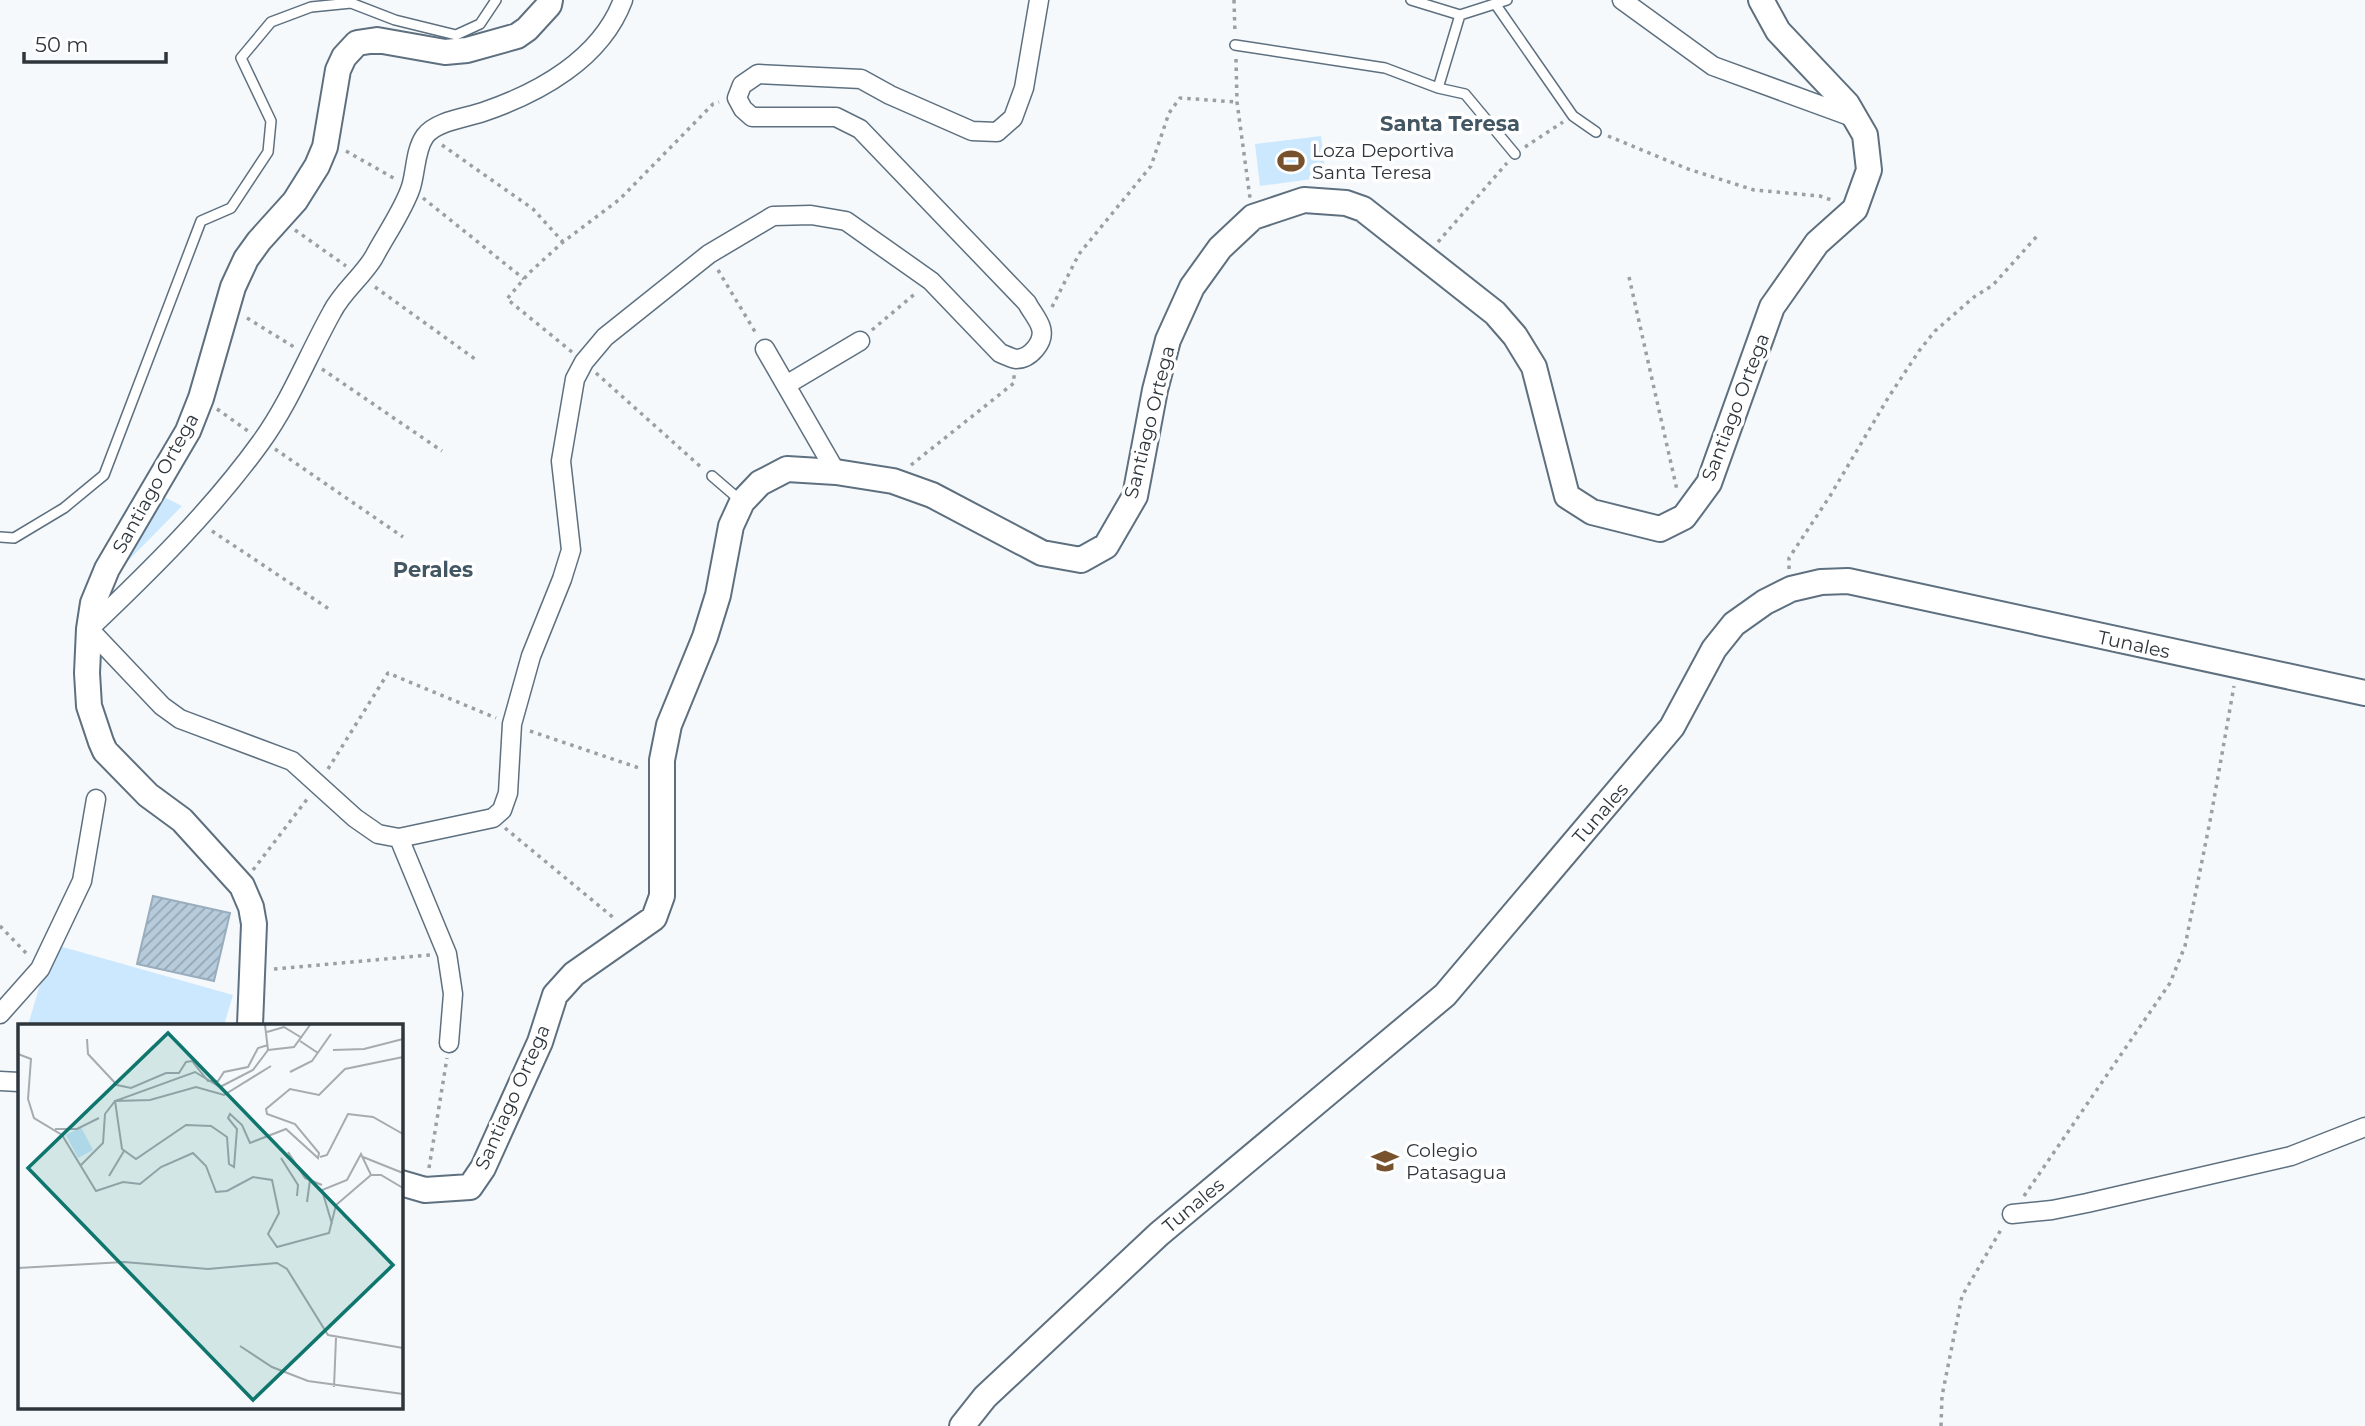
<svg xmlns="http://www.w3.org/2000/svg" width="2365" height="1426" font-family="Montserrat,sans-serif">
  <defs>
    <pattern id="building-hatch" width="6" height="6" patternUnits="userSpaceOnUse" patternTransform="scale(1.75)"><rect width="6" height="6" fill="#b6cbdb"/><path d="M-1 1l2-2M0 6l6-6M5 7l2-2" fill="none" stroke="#94a6b3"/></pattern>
  </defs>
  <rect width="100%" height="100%" fill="#f5f9fc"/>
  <path fill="#cbe8fe" d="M 1321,136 L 1326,177 L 1260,186 L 1255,144 Z
    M 160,495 L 182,506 L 117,572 Z
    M 52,944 L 233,995 L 224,1025 L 28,1025 Z"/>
  <path fill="url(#building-hatch)" stroke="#99adbd" stroke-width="2" d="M 153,896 L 230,913 L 214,981 L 137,964 Z"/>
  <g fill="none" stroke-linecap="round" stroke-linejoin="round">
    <defs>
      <path id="lane" d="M 1411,0 L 1460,15 L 1507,0
        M 1496,5 L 1573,116 L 1596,132
        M 1235,45 L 1385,68 L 1438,88 L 1465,94 L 1515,154
        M 1438,88 L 1460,15
        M 712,476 L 741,501
        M 0,537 L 14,538 L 64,508 L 104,475 L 201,221 L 231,208 L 268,152 L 271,121 L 241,58 L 271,22 L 311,7 L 351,3 L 395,20 L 456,35 L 480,24 L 496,0"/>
      <path id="street" d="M 623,0 C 601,59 539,93 483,112 C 466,118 436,121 425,136 C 415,150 416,171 411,187 C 404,209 385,236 374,257 C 362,277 342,292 332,312 C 308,355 290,402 261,442 C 212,510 150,571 89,629 L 162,706 L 180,719 L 292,761 L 355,818 L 378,834 L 399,838 L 493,818 L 502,810 L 508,793 L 512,724 L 531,656 L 562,579 L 571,550 L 561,461 L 575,379 L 584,362 L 605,337 L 709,254 L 773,216 L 811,215 L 846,221 L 931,281 L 1000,353 C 1005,355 1011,358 1016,359 C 1030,359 1045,342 1041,328 C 1039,320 1031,311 1027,303 L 860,129 L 836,117 L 752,117 L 743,109 L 737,98 L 742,85 L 758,74 L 861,79 L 890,95 L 972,131 L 997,132 L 1013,118 L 1024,88 L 1039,0
        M 1622,0 L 1713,66 L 1855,118
        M 765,349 L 836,472
        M 786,385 L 860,341
        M 399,838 L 447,954 L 453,994 L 449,1043
        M 0,1014 L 40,969 L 82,881 L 96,799
        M 0,1081 L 19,1082
        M 2012,1214 L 2052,1210 L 2087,1203 L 2291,1156 L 2365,1127"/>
      <path id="secondary" d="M 250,1025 L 254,924 L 251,907 L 242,886 L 182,820 L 148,795 L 105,751 L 101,742 L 89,706 L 87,673 L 89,629 L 93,603 L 107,569 L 188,431 L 201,398 L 233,287 L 246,259 L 259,241 L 295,201 L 317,166 L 325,147 L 338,70 L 344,57 L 357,43 L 377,40 L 445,52 L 467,50 L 517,36 L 527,29 L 549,5 L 550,0
        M 401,1183 L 425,1190 L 470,1187 L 483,1168 L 540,1042 L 555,995 L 574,974 L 654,918 L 662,896 L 662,760 L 669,725 L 705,637 L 718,595 L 731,526 L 742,502 L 760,483 L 787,469 L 836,472 L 893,481 L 932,495 L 1042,553 L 1081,560 L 1106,546 L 1135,496 L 1155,390 L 1168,340 L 1192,287 L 1220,248 L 1253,217 L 1304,200 L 1346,203 L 1363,209 L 1495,313 L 1515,336 L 1534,367 L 1567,496 L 1592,512 L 1660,529 L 1684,517 L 1709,483 L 1772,307 L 1817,243 L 1855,209 L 1869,170 L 1865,135 L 1847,104 L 1778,31 L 1761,0
        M 962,1426 L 985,1397 L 1159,1234 L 1445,995 L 1672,727 L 1714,649 L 1734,624 L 1765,602 L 1791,589 L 1821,582 L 1848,581 L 2365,693"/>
    </defs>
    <use href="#lane" stroke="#5e707f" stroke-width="12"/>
    <use href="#street" stroke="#5e707f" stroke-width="21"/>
    <use href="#secondary" stroke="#5e707f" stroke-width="28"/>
    <path stroke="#999fa4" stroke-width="3.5" stroke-dasharray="3.5 5" stroke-linecap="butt" d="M 1234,0 L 1235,34
      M 1236,59 L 1237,102 L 1250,198
      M 1608,136 L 1688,169 L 1754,190 L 1820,196 L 1834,201
      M 442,145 L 533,209 L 563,242
      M 1525,147 L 1563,122
      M 346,151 L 397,180
      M 423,198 L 524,279
      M 295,230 L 346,266
      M 1438,242 L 1507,163
      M 718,270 L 757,335
      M 1629,277 L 1677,490
      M 375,287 L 475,359
      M 1052,307 L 1079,254 L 1151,166 L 1169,113 L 1180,98 L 1237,102
      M 247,318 L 294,347
      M 872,330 L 917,292
      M 572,352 L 507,299 L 529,273 L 563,242 L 620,199 L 713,104 L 719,102
      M 322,369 L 442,451
      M 596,373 L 702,468
      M 217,409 L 248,431
      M 275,449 L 403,537
      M 911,465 L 1014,383 L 1014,375
      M 212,531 L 332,611
      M 1789,569 L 1789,558 L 1830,496 L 1888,398 L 1919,351 L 1935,331 L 1974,297 L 1993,285 L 2038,235
      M 530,731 L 642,769
      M 328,769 L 388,673 L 496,718
      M 505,828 L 615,919
      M 253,870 L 308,798
      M 0,926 L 27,954
      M 274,969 L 430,955
      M 429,1168 L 447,1058
      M 2024,1196 L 2170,983 L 2185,946 L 2211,816 L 2234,686
      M 1941,1426 L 1942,1396 L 1962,1296 L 2002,1228"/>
    <use href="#lane" stroke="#fff" stroke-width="9"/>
    <use href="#street" stroke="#fff" stroke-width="18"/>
    <use href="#secondary" stroke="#fff" stroke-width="24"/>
  </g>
  <defs>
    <symbol id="stadium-bare" viewBox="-9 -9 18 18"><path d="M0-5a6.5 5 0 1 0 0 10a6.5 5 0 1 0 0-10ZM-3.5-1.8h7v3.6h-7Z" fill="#77522d" stroke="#fff" stroke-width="2.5" paint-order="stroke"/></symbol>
    <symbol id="school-bare" viewBox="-9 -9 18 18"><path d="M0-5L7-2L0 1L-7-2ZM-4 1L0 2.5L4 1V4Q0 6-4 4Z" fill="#77522d" stroke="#fff" stroke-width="2.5" paint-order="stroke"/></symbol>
  </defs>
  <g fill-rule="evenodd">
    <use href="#stadium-bare" x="1272" y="142" width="38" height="38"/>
    <use href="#school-bare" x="1366" y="1142" width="38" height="38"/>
  </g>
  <g text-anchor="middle" stroke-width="7" stroke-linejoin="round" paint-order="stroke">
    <g font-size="19" fill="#2e363c" stroke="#fff" text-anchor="start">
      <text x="1312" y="157">Loza Deportiva<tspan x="1312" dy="22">Santa Teresa</tspan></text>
      <text x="1406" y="1157">Colegio<tspan x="1406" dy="22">Patasagua</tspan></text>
    </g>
    <g font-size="19" fill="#2e363c" stroke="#fff">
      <text transform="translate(1735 407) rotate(-69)" y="7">Santiago Ortega</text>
      <text transform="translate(1149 422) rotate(-76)" y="7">Santiago Ortega</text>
      <text transform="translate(155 483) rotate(-61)" y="7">Santiago Ortega</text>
      <text transform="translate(2134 644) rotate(12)" y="7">Tunales</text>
      <text transform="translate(1600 813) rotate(-49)" y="7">Tunales</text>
      <text transform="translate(512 1097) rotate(-66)" y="7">Santiago Ortega</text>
      <text transform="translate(1193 1205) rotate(-40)" y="7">Tunales</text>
    </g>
    <g font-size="21" font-weight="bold" fill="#435663" stroke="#fff">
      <text x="1450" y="131">Santa Teresa</text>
      <text x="433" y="577">Perales</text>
    </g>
  </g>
  <g transform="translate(18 1024)">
    <rect width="385" height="385" fill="#f5f9fc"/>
    <path d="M 63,103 L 75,126 L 60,134 L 48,111 Z" fill="#cbe8fe"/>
    <path fill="none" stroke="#a5abaf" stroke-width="2" d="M 249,8 L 266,3 L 284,14M 69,15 L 70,30 L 99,61 L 113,64 L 148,49 L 161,49 L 168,38 L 174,37 L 190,57 L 200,57 L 206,48 L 230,43 L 240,24 L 250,21M 282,17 L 300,29M 250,26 L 276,23 L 292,1M 315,26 L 346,25 L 385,15M 0,30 L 13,35 L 10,75 L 16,94 L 44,111 L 78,167 L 105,158 L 122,160 L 143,143 L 175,129 L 188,142 L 198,168 L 209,167 L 235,153 L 254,156 L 261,189 L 250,210 L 259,223 L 311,209 L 318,181 L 353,151 L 363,151 L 385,164M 253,42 L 206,71 L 178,63 L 132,76 L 97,77 L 104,125 L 118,135 L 168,101 L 193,102 L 209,113 L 211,140 L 216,143 L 219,105 L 210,94 L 212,90 L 224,101 L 232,119 L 268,105 L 300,134 L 301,129 L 277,100 L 249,90 L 248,85 L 272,65 L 301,71 L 327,45 L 385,33M 272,48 L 294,37 L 313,10M 37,105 L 59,105 L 81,94M 270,128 L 287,154 L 304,161M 302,133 L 309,131 L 330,90 L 355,93 L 385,110M 345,133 L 385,149M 263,134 L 280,161 L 279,172M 62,142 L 85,119 L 87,90 L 97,77 L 177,48 L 202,63 L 235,46 L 250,26 L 247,1M 91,152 L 106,127M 289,178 L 292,156M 314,200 L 304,166 L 329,156 L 343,130 L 353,151M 0,244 L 106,238 L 190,245 L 259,239 L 269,245 L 310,311 L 385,324M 222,322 L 254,343 L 290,357 L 385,370M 316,363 L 318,314"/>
    <path fill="#0f766e" fill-opacity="0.15" stroke="#0f766e" stroke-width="3.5" d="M 150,9 L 375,241 L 235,376 L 10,144 Z"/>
    <rect width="385" height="385" fill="none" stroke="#2e363c" stroke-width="3.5"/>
  </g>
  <path d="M24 52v10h142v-10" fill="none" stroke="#2e363c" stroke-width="3.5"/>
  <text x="35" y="52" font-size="21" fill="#2e363c" stroke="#ffffff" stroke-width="5" paint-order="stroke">50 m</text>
</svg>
